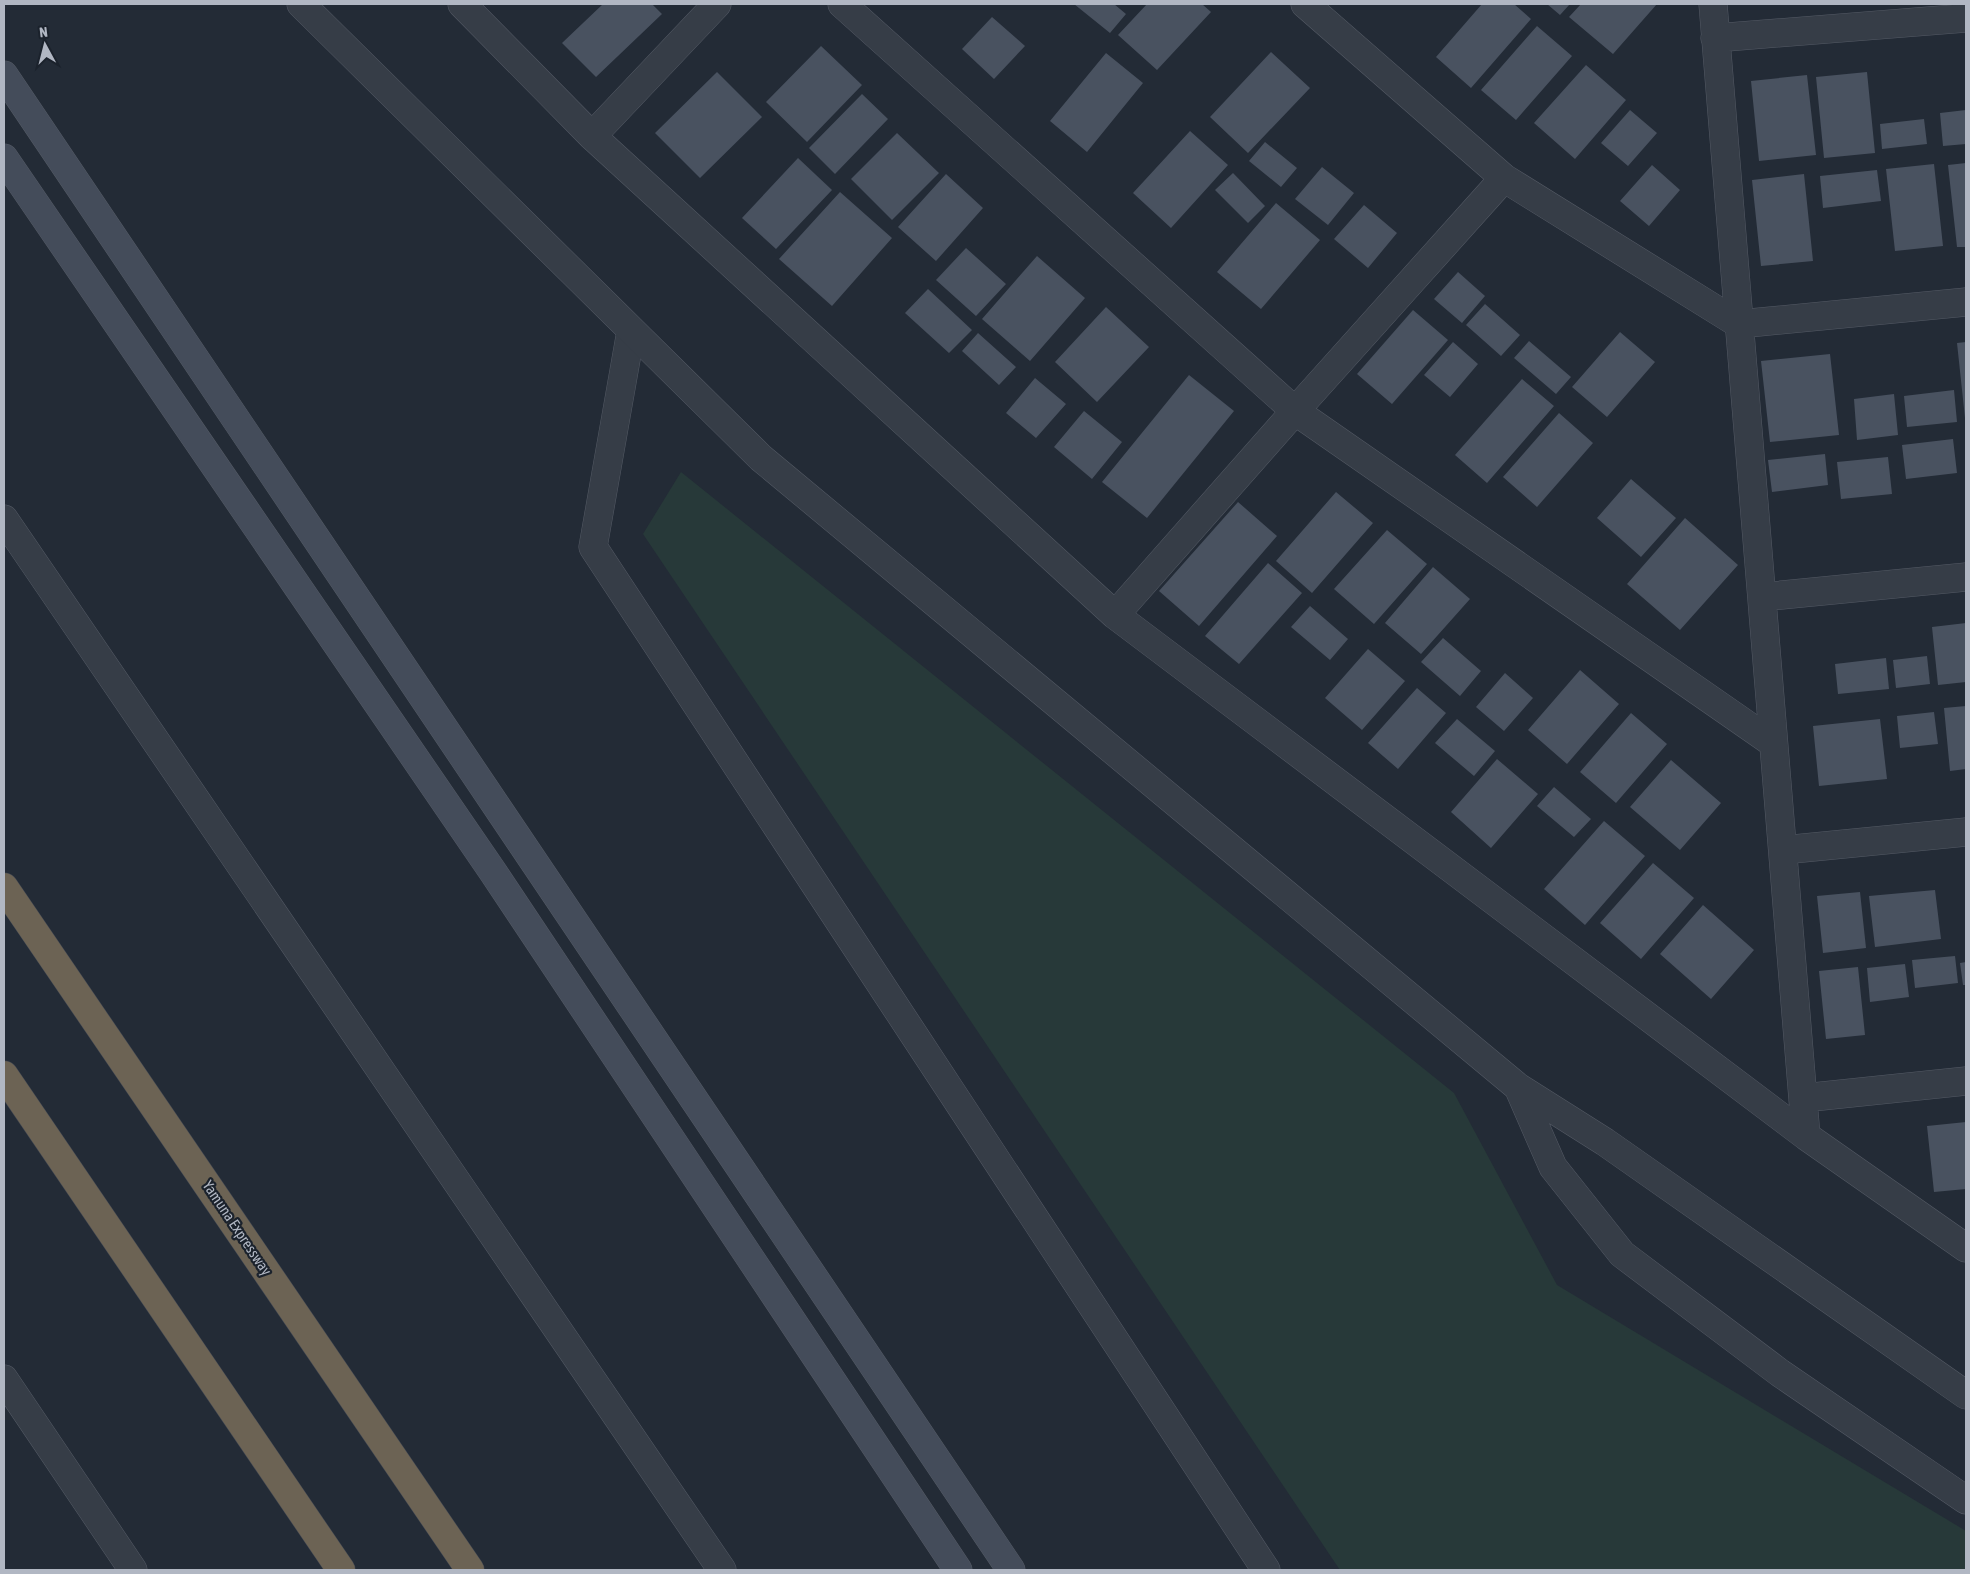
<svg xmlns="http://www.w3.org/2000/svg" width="1970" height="1574" font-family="'Asap Condensed',sans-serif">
  <rect width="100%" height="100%" fill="#232b36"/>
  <path fill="#273939" d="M 681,472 L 1454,1093 L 1557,1285 L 1966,1531 L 1966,1570 L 1340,1570 L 643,534 Z"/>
  <path fill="#495260" d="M 603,4 L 652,4 L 662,14 L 596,77 L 562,43 Z
    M 1074,4 L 1114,4 L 1126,14 L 1110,33 Z
    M 1147,4 L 1202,4 L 1211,12 L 1157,70 L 1118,35 Z
    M 1482,4 L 1514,4 L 1531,19 L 1471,88 L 1436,57 Z
    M 1547,4 L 1570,4 L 1560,15 Z
    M 1581,4 L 1657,4 L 1613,54 L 1569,17 Z
    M 992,17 L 1025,46 L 994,79 L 962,49 Z
    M 1537,26 L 1572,56 L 1516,120 L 1481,90 Z
    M 821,46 L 862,85 L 807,142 L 766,102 Z
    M 1271,52 L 1310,88 L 1248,153 L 1210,117 Z
    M 1106,53 L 1143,83 L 1087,152 L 1050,121 Z
    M 1586,65 L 1626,100 L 1575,159 L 1534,123 Z
    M 717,72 L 762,117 L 700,178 L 655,133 Z
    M 1867,72 L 1875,153 L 1824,158 L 1816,77 Z
    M 1807,75 L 1816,155 L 1759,161 L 1751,81 Z
    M 862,94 L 888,119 L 835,174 L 809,148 Z
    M 1630,110 L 1657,133 L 1628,166 L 1601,143 Z
    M 1966,110 L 1966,144 L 1943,146 L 1940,113 Z
    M 1924,119 L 1927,144 L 1882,149 L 1880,124 Z
    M 1190,131 L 1228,165 L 1171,228 L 1133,193 Z
    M 897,133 L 939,173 L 892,220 L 851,179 Z
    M 1265,142 L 1297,168 L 1281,187 L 1249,161 Z
    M 798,158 L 832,190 L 776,249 L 742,218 Z
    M 1966,163 L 1966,247 L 1957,247 L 1948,165 Z
    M 1934,164 L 1943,246 L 1895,251 L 1886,169 Z
    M 1652,165 L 1680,190 L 1649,226 L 1620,201 Z
    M 1322,167 L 1354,193 L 1328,225 L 1295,199 Z
    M 1877,170 L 1881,201 L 1823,208 L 1820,176 Z
    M 1233,173 L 1265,206 L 1248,223 L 1215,190 Z
    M 946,174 L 983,208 L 936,261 L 898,227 Z
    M 1804,174 L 1813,261 L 1761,266 L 1752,180 Z
    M 840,192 L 892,238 L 832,306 L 779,259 Z
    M 1276,203 L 1320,240 L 1261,309 L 1217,272 Z
    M 1364,205 L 1397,233 L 1368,268 L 1334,239 Z
    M 966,248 L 1006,284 L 976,316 L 936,280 Z
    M 1037,256 L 1085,298 L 1030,361 L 982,319 Z
    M 1458,272 L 1485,296 L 1462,323 L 1434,299 Z
    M 928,289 L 972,330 L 949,353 L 905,313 Z
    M 1485,304 L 1520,335 L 1501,356 L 1466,325 Z
    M 1106,307 L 1149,347 L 1097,402 L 1055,362 Z
    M 1413,310 L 1448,340 L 1392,404 L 1357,374 Z
    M 1620,332 L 1655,362 L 1607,417 L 1572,387 Z
    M 978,333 L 1016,367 L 999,385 L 962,351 Z
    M 1529,341 L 1571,377 L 1556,394 L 1514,358 Z
    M 1453,342 L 1478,364 L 1450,397 L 1424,375 Z
    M 1966,342 L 1966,418 L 1965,418 L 1957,343 Z
    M 1830,354 L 1839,435 L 1770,442 L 1761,361 Z
    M 1189,375 L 1234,411 L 1147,518 L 1102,482 Z
    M 1035,378 L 1066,404 L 1036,438 L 1006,413 Z
    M 1522,379 L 1554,406 L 1487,483 L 1455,455 Z
    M 1954,390 L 1957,422 L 1907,427 L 1904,396 Z
    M 1894,394 L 1898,435 L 1857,440 L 1854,399 Z
    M 1084,411 L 1122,442 L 1092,479 L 1054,447 Z
    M 1559,413 L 1593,443 L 1537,507 L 1503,477 Z
    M 1953,439 L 1957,473 L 1906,479 L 1902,445 Z
    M 1825,454 L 1828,485 L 1772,492 L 1768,460 Z
    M 1888,457 L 1892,494 L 1841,499 L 1837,462 Z
    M 1631,479 L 1676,518 L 1641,557 L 1597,518 Z
    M 1336,492 L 1373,523 L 1312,593 L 1276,561 Z
    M 1238,502 L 1277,536 L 1199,626 L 1159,591 Z
    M 1685,518 L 1738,565 L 1680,630 L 1627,584 Z
    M 1387,530 L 1427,564 L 1374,624 L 1334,589 Z
    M 1268,563 L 1302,593 L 1239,664 L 1205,636 Z
    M 1433,567 L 1470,599 L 1421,654 L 1385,623 Z
    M 1310,606 L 1348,639 L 1330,660 L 1291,627 Z
    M 1966,623 L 1966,682 L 1938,685 L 1932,627 Z
    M 1443,638 L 1481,671 L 1460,696 L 1421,662 Z
    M 1368,649 L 1405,681 L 1362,730 L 1325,698 Z
    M 1927,656 L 1930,684 L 1896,688 L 1893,660 Z
    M 1886,658 L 1889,689 L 1838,694 L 1835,664 Z
    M 1580,670 L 1619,704 L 1567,764 L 1528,730 Z
    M 1505,673 L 1533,698 L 1504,731 L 1476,707 Z
    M 1417,688 L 1446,713 L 1398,769 L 1368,743 Z
    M 1966,706 L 1966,769 L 1950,771 L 1944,708 Z
    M 1934,712 L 1938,744 L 1900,748 L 1897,716 Z
    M 1631,713 L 1667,744 L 1616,803 L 1580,772 Z
    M 1457,719 L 1495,751 L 1474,776 L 1435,743 Z
    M 1880,719 L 1887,779 L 1819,786 L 1813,726 Z
    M 1497,759 L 1538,794 L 1491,848 L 1451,812 Z
    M 1671,760 L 1721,803 L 1680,850 L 1630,807 Z
    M 1554,787 L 1591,819 L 1574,837 L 1537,806 Z
    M 1604,821 L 1645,856 L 1585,925 L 1544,889 Z
    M 1653,863 L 1694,898 L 1641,959 L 1600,923 Z
    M 1935,890 L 1941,939 L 1875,947 L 1869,896 Z
    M 1860,892 L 1866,948 L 1823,953 L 1817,896 Z
    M 1703,905 L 1754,950 L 1711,999 L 1660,954 Z
    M 1955,956 L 1958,983 L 1915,988 L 1912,960 Z
    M 1966,962 L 1966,985 L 1963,985 L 1960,963 Z
    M 1905,964 L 1909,997 L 1870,1002 L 1867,968 Z
    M 1858,967 L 1865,1035 L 1826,1039 L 1819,971 Z
    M 1966,1122 L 1966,1189 L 1934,1192 L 1927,1126 Z"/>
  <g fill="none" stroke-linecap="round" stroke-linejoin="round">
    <defs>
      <path id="minor" d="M 462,4 L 592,136 L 1115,615 L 1806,1136 L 1966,1248
        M 842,4 L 1295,411 L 1773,743
        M 1305,4 L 1504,178 L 1739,324 L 1966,302
        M 1713,4 L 1806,1136
        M 1715,38 L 1966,18
        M 592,136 L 717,4
        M 631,331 L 593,547 L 1266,1570
        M 1762,597 L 1966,577
        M 1115,615 L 1295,411 L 1504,178
        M 1783,850 L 1966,832
        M 1803,1098 L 1966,1081"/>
      <path id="tertiary" d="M 301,4 L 761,458 L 1518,1087 L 1605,1142 L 1966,1395
        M 4,519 L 722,1570
        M 1518,1087 L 1553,1167 L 1622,1254 L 1780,1373 L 1966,1500
        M 4,1379 L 133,1570"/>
      <path id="secondary" d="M 4,75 L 1011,1570
        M 4,158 L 493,872 L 958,1570"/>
      <path id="motorway" d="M 4,887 L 470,1570
        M 4,1075 L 341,1570"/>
    </defs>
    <use href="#minor" stroke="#545a65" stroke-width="29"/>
    <use href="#tertiary" stroke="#545a65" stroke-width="29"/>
    <use href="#secondary" stroke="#545a65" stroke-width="29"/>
    <use href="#motorway" stroke="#414752" stroke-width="29"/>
    <use href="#minor" stroke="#363d47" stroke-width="28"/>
    <use href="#tertiary" stroke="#363d47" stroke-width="28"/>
    <use href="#secondary" stroke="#444c5a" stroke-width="28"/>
    <use href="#motorway" stroke="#6c6354" stroke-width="28"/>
  </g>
  <g text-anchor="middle" stroke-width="4.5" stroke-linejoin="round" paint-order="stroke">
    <g font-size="15" fill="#b1b7c3" stroke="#1b222c">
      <text transform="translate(237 1228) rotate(56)" y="5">Yamuna Expressway</text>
    </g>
  </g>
  <rect width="1970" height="1574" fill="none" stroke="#b1b7c3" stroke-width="10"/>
  <g transform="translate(45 45) rotate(353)" stroke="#1b222c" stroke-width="4" paint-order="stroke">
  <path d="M0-4L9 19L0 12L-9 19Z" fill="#b1b7c3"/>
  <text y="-8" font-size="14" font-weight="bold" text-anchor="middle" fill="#b1b7c3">N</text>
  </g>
</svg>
